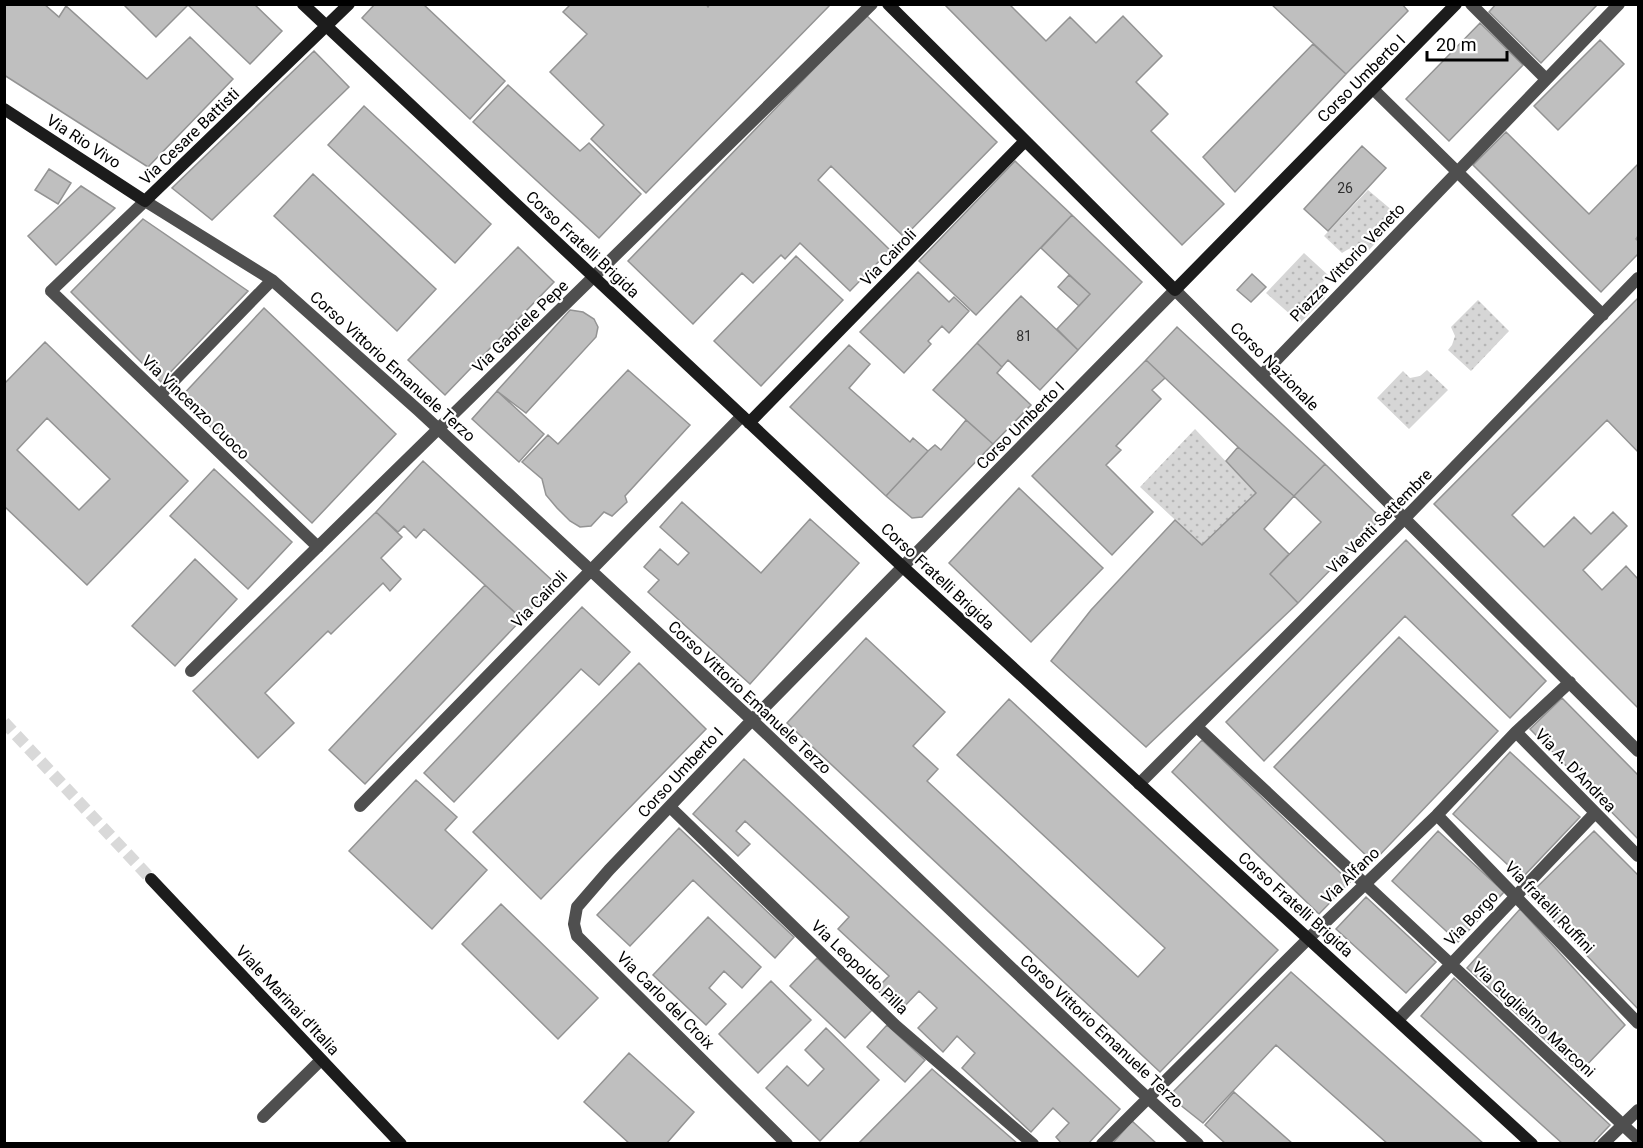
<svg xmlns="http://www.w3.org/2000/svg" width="1643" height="1148" font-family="Roboto,sans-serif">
  <defs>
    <pattern id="garden-dots" width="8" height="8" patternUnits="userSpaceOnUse" patternTransform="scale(1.5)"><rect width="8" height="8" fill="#d6d6d6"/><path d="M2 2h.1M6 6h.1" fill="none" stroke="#b6b6b6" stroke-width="1.8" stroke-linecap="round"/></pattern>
  </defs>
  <rect width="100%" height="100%" fill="#fff"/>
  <path fill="url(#garden-dots)" d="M 1368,190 L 1400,217 L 1369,250 C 1358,246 1352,246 1342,253 L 1324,236 Z
    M 1304,253 L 1328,275 C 1321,283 1320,289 1325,298 L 1300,323 L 1266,293 Z
    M 1478,300 L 1509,331 L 1471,371 L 1448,350 L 1452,345 L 1455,336 L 1451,327 Z
    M 1427,370 L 1448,390 L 1409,429 L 1377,398 L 1403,371 L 1410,378 L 1420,376 Z
    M 1195,429 L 1256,493 L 1202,545 L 1140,487 Z"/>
  <path fill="#bfbfbf" stroke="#939393" stroke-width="1.5" fill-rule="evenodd" d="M 4,4 L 44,4 L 59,17 L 66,6 L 147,79 L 190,37 L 233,79 L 148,167 L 4,75 Z
    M 123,4 L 254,4 L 282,31 L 250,64 L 188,5 L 156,37 Z
    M 375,4 L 423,4 L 505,81 L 470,119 L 362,18 Z
    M 571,4 L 706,4 L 708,7 L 710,4 L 831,4 L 646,193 L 591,139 L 604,125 L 550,72 L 587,34 L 563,12 Z
    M 944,4 L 1009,4 L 1046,41 L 1070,17 L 1096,43 L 1123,16 L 1162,56 L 1136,82 L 1168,114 L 1151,131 L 1224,204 L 1182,245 Z
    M 1271,4 L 1402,4 L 1408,11 L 1346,74 Z
    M 1496,4 L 1598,4 L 1541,63 L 1489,12 Z
    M 866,15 L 997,142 L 904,237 L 831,166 L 818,180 L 890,250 L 850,291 L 800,243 L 785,259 L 781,255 L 753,283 L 742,273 L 693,324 L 628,261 Z
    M 1480,23 L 1523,65 L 1449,141 L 1406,99 Z
    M 1600,40 L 1624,64 L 1558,130 L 1534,106 Z
    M 1313,44 L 1346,74 L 1235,192 L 1203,157 Z
    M 314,51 L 349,87 L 212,220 L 172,188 Z
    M 508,85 L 580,151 L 589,143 L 641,194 L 599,238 L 473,122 Z
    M 364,106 L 491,224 L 455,263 L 328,145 Z
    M 1506,132 L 1589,214 L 1638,164 L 1638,236 L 1636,239 L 1638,241 L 1638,254 L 1601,292 L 1473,165 Z
    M 1362,146 L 1386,168 L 1328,231 L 1304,209 Z
    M 1015,161 L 1072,215 L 976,315 L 919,261 Z
    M 49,169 L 71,183 L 58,204 L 35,190 Z
    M 313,174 L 436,289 L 397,331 L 274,216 Z
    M 81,186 L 115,208 L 56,265 L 28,236 Z
    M 1072,215 L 1142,282 L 1078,350 L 1057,329 L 1090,294 L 1041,248 Z
    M 143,219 L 248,291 L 161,382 L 71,292 Z
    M 518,247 L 554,282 L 445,395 L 408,360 Z
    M 796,256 L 843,300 L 761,386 L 714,341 Z
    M 918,272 L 949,302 L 954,297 L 969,311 L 949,333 L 942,326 L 928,341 L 931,344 L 904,373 L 860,332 Z
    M 1252,274 L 1266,287 L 1251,302 L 1237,290 Z
    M 1069,275 L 1090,294 L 1079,306 L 1058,287 Z
    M 1021,296 L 1078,350 L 1040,390 L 1008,360 L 1002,367 L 977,343 Z
    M 1638,298 L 1638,452 L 1607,420 L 1512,515 L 1544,547 L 1574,517 L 1591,534 L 1613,512 L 1627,526 L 1583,570 L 1602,590 L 1626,566 L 1638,579 L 1638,708 L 1434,504 Z
    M 264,308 L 396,434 L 312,523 L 180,398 Z
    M 570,310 L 583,312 L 594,319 L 598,327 L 596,337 L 526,413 L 497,391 Z
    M 1177,327 L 1325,464 L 1294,496 L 1238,447 L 1146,360 Z
    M 45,342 L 188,481 L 87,585 L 4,506 L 4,384 ZM 47,418 L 110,479 L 79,510 L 17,450 Z
    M 977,343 L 1002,367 L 997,373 L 1031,405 L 993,444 L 933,390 Z
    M 849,345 L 870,364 L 849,388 L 910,442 L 913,438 L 928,451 L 886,496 L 790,407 Z
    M 1146,360 L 1165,378 L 1152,390 L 1161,399 L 1116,446 L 1121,450 L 1106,465 L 1153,512 L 1112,555 L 1032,476 Z
    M 628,370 L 690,425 L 625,496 L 627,502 L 612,516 L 604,512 L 591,526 L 580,527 L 570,521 L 557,508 L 546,495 L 542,479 L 522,462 L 548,435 L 558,444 Z
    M 497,391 L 544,434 L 519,462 L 472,419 Z
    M 966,420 L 993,444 L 922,517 L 912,518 L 886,496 L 928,451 L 935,445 L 941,450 Z
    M 1238,447 L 1294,496 L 1264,529 L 1289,554 L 1270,574 L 1298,603 L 1146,747 L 1051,661 L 1091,610 L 1175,520 L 1202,545 L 1256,493 L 1226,461 Z
    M 423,461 L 555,583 L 522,619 L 424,529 L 416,538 L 404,526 L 398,532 L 376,512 Z
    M 1325,464 L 1381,518 L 1298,603 L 1270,574 L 1321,522 L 1294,496 Z
    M 214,469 L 292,542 L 248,589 L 170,516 Z
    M 1019,488 L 1103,568 L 1031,642 L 949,563 Z
    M 682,502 L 761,573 L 810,519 L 859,563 L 750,684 L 648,592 L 659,580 L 644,567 L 660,549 L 678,565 L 689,553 L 660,527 Z
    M 376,512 L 402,537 L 381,558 L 401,579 L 390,591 L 383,583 L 331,634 L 328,631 L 265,693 L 294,723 L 258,758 L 193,691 Z
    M 1406,540 L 1546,681 L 1510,718 L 1405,616 L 1264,761 L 1226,722 Z
    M 195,559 L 237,599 L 175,666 L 132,626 Z
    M 485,585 L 522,619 L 365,784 L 329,750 Z
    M 582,607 L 630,652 L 599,685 L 581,669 L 454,802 L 424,773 Z
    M 1399,637 L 1498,731 L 1373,862 L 1274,767 Z
    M 866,638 L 945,712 L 913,746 L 938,769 L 927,781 L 1138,977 L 1165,948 L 957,755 L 1009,699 L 1278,950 L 1160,1072 L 787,723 Z
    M 639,663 L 706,729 L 541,899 L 473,832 Z
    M 1562,698 L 1638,775 L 1638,839 L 1530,729 Z
    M 1202,740 L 1350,882 L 1319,914 L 1172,772 Z
    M 1510,752 L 1580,817 L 1522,878 L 1453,814 Z
    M 744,759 L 1120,1109 L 1088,1144 L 1062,1144 L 1056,1137 L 1069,1123 L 1053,1108 L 1031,1132 L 962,1068 L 975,1053 L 957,1036 L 943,1052 L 918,1028 L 937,1008 L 919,991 L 900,1011 L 876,989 L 889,976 L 838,929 L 849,917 L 745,821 L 736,831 L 750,844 L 738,856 L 693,814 Z
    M 416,780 L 457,817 L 445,830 L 487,870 L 432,929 L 349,851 Z
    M 679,828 L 794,937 L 775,958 L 693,880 L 630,946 L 597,915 Z
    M 1438,831 L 1504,892 L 1458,942 L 1392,881 Z
    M 1594,831 L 1638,875 L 1638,1009 L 1529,895 Z
    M 1366,897 L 1436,962 L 1406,993 L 1336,929 Z
    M 501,904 L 598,998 L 558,1039 L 462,944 Z
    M 1520,909 L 1625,1025 L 1580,1072 L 1467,968 Z
    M 708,917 L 761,967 L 742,988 L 724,971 L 709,988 L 726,1004 L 706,1025 L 653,975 Z
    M 817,958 L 872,1010 L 845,1038 L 790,986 Z
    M 1291,972 L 1484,1144 L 1388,1144 L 1276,1045 L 1203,1123 L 1169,1096 Z
    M 1454,978 L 1610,1125 L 1592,1144 L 1563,1144 L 1421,1016 Z
    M 771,981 L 811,1020 L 758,1073 L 719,1034 Z
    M 887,1025 L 925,1060 L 905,1082 L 867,1047 Z
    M 826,1028 L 879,1080 L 820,1141 L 766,1088 L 787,1066 L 808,1086 L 824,1069 L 805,1050 Z
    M 629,1053 L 694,1112 L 666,1144 L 630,1144 L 584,1102 Z
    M 932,1069 L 1018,1144 L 858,1144 Z
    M 1234,1092 L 1293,1144 L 1226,1144 L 1205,1125 Z
    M 1132,1121 L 1157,1144 L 1112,1144 Z"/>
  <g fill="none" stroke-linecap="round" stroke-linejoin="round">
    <path stroke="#d9d9d9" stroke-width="12" stroke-dasharray="12 6" stroke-linecap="butt" d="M 4,722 L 151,879"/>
    <path stroke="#4f4f4f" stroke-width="12" d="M 263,1117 L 321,1060"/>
    <path stroke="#4f4f4f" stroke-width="12" d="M 1471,4 L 1546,79
      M 1373,89 L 1603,315
      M 1261,376 L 1619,4
      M 160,395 L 272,280
      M 318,547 L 51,291 L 145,201 L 272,280 L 418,410 L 752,720 L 1137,1088 L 1198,1144
      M 191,671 L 872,4
      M 1197,727 L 1638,1139
      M 1516,732 L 1638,856
      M 1139,784 L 1405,518 L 1638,278
      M 360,806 L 742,416
      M 670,807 L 895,1025 L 1033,1144
      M 1437,815 L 1638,1023
      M 1398,1020 L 1595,813
      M 787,1144 L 577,936 L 574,924 L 577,907 L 609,870 L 752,720 L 1175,290 L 1638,751
      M 1102,1144 L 1309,938 L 1437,815 L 1516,732 L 1570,682
      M 1603,1144 L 1638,1110"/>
    <path stroke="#1c1c1c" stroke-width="12" d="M 303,4 L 903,567 L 1532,1144
      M 888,4 L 1175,290 L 1456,4
      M 4,109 L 145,201 L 349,4
      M 749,423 L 1025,141
      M 151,879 L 401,1144"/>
  </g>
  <g text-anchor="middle" stroke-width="4.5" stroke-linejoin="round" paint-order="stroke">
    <g font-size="14" fill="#303030">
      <text x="1345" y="193">26</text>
      <text x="1024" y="341">81</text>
    </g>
    <g font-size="16" fill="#000" stroke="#fff">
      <text transform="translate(1361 78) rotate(-45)" y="6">Corso Umberto I</text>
      <text transform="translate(189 136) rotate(-44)" y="6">Via Cesare Battisti</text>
      <text transform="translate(84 141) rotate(33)" y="6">Via Rio Vivo</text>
      <text transform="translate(583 244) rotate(43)" y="6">Corso Fratelli Brigida</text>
      <text transform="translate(888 257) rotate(-46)" y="6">Via Cairoli</text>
      <text transform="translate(1347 262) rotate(-46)" y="6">Piazza Vittorio Veneto</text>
      <text transform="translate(520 326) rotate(-44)" y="6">Via Gabriele Pepe</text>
      <text transform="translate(393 366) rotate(42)" y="6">Corso Vittorio Emanuele Terzo</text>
      <text transform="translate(1275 366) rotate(45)" y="6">Corso Nazionale</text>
      <text transform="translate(196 407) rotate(44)" y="6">Via Vincenzo Cuoco</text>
      <text transform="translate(1020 425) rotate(-45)" y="6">Corso Umberto I</text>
      <text transform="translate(1379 521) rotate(-45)" y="6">Via Venti Settembre</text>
      <text transform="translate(938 576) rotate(43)" y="6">Corso Fratelli Brigida</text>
      <text transform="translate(539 599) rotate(-46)" y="6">Via Cairoli</text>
      <text transform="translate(750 697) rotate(43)" y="6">Corso Vittorio Emanuele Terzo</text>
      <text transform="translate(1576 770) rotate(46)" y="6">Via A. D'Andrea</text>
      <text transform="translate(680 772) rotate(-47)" y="6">Corso Umberto I</text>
      <text transform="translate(1350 875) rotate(-44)" y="6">Via Alfano</text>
      <text transform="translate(1296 904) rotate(42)" y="6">Corso Fratelli Brigida</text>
      <text transform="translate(1550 907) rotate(46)" y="6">Via fratelli Ruffini</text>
      <text transform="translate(1471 918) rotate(-46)" y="6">Via Borgo</text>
      <text transform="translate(860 967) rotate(44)" y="6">Via Leopoldo Pilla</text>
      <text transform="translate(288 1000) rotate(47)" y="6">Viale Marinai d'Italia</text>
      <text transform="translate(666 1000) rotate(45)" y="6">Via Carlo del Croix</text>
      <text transform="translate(1534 1019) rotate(43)" y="6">Via Guglielmo Marconi</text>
      <text transform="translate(1102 1031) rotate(43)" y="6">Corso Vittorio Emanuele Terzo</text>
    </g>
  </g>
  <rect width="1643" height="1148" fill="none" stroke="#000000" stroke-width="12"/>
  <path d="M1427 51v9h80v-9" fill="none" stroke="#000000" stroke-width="3"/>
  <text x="1436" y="51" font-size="18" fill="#000000" stroke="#ffffff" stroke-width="4.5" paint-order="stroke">20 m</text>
</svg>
